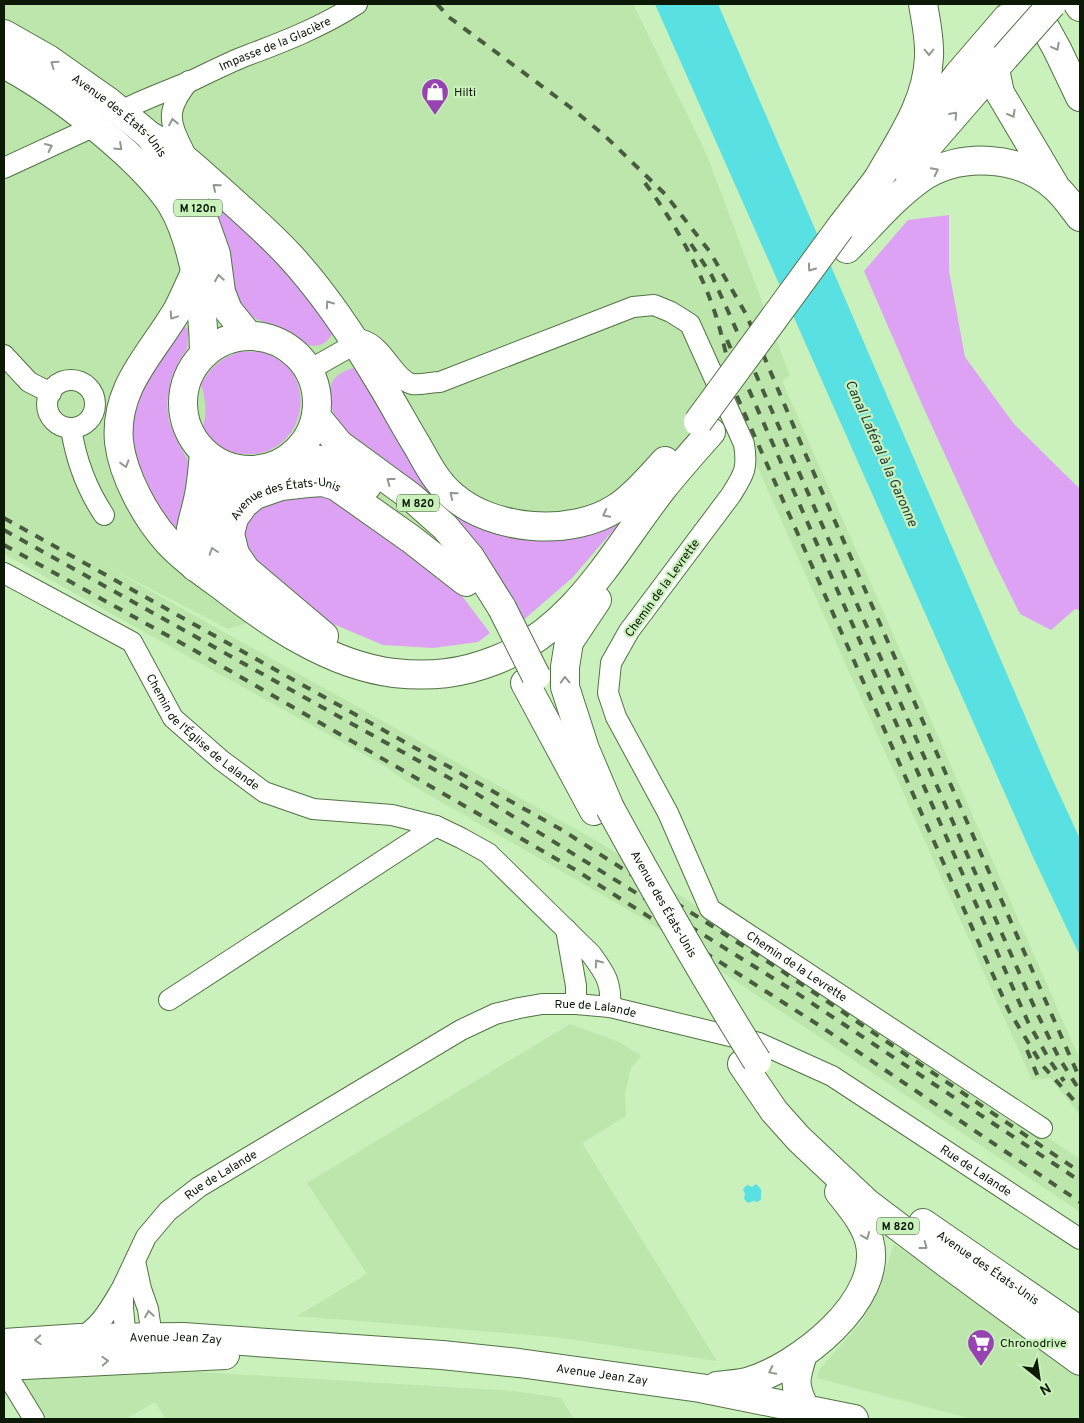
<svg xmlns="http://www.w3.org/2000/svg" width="1084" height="1423" font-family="Overpass,sans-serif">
  <rect width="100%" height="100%" fill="#caf0bb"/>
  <path fill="#bce6ab" d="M 4,4 L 633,4 L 706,153 L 790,376 L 782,381 L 1073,1044 L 1080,1058 L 1080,1115 L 1050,1078 L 1032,1080 L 753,457 L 738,411 L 584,513 L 228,629 L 101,563 L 602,844 L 1080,1159 L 1080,1212 L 639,916 L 407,782 L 385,766 L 4,554 Z
    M 570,1024 L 619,1042 L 641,1056 L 631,1068 L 625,1093 L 626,1116 L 582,1143 L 717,1361 L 555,1337 L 297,1316 L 367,1274 L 307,1183 Z
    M 894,1244 L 1080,1378 L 1080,1419 L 972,1419 L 817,1378 L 819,1370 L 862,1321 L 878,1292 Z
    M 200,1372 L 514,1391 L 561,1398 L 574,1419 L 166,1419 L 155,1402 L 126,1419 L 45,1419 L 23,1384 L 23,1378 Z"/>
  <path fill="#dea2f4" d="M 186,170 L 248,221 L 335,328 C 330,341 320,350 306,344 C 299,341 293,334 286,331 C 272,324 257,321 243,312 Z
    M 949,215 L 949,271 L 965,357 L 1014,424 L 1080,489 L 1080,610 L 1075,609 L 1051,630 L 1020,614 L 994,562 L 920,400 L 864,271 L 908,220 Z
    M 177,320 L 189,330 L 187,349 L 179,361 L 171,379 L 167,402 L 169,421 L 176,439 L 187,459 L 192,471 L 180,545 L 137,480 L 127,414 Z
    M 241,351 C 248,352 255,351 261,352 C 327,369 305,467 235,453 C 222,450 208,439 203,426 C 208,412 205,397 201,384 C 213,365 220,359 241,351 Z
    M 363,364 L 480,521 L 623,519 L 572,578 L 520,623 L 337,424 C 332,411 324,386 337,376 C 344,370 355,368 363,364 Z
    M 331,492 L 453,584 L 490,633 L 478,642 L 433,648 L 383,645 L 312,615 L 257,569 L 243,546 L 243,528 L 251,509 L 270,496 Z"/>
  <path fill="#59e0e2" d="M 655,4 L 718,4 L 1050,774 L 1080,839 L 1080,956 L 1034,859 Z
    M 756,1184 L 761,1189 L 761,1199 L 758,1202 L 753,1201 L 748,1203 L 744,1199 L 745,1194 L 743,1189 L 747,1185 L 752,1187 Z"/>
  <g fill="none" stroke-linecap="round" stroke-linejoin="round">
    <defs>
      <g id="street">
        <path id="s1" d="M 121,111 C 144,99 167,91 191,81 C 208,73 226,64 243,57 C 283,42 322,27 357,4"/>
        <path d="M 188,160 C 172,125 161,115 189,81"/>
        <path d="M 4,168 L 95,126"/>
        <path d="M 4,355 L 29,382 L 51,393"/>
        <path id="s2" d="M 309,370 L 362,340 C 384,346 394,380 412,384 C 420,385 432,382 440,382 L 633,307 L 654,305 L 671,312 L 690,324 L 744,444 C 748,469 744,474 731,495 L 629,631 L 611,663 L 608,693 L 616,717 L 668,813 L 710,909 L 1042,1128"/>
        <circle cx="71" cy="404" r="24"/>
        <path d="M 71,428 C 76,461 86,488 104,515"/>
        <path id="s3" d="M 4,573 L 132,642 L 173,718 L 221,760 L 264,792 L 313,809 L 392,815 L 436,826 L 461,838 L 488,853 L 591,954 C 605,973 612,983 610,1007"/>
        <path d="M 566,929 L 576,986 L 576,1004"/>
        <path d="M 169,1000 L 436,826"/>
        <path d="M 135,1261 L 141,1289 L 148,1309 L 152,1337 L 145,1347"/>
        <path d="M 80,1338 C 101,1326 110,1308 122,1288"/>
        <path id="s4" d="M 133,1348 L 125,1330 L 123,1308 L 123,1286 L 146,1237 L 168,1211 L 199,1187 L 461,1030 L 495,1014 L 519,1008 L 542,1004 L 576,1004 L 610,1007 L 759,1043 L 832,1076 L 1080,1239"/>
        <path d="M 4,1370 L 34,1419"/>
      </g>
      <g id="primary">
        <path id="s5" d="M 4,34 L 48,59 L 109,102 L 150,136 L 191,195 L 205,223 L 216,254 L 221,292 L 228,310 L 248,335"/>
        <path d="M 4,64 C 49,88 89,119 127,154 C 143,169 160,186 172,205 C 194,242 204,311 204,353"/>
        <path d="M 150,136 C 176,149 197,170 219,189 C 243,211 268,232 290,256 C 325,294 354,338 380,382 C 393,403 405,426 418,447 C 428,465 437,483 453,496 C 493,531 572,537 616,508 C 634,497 651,476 665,461"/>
        <path d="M 907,170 L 1005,57"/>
        <path d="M 840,228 L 958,75 L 1007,18"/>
        <path d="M 195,273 C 189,285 184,297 178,309 C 153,353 114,386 119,442 C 123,476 146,518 169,543 C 184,559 202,572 219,584 C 269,623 329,665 394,673 C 430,677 461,674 496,660 C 575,629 613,552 663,488 C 678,469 695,450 711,432"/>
        <circle cx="250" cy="403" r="67"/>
        <path d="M 316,416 L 339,444 L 410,496 L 445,527 L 470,557 L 502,608"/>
        <path d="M 289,458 L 308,458 L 329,461 L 367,486"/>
        <path d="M 195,567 C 183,533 195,522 200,489 C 202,477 203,465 204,453"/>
        <path d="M 237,584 C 210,563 199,525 218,494 C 225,484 234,478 244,470"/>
        <path d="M 597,600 L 569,642 L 565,667 L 565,687 L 585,749 L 610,808"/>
        <path id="s6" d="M 324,636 L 246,570 L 235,554 L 230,534 L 234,518 L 244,504 L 255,495 L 281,486 L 308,483 L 323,482 L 336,486 L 411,539 L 466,582"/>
        <path d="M 525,683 L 594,811"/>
        <path d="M 742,1064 L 774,1111 L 799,1139 L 867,1203 L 945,1262 L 1080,1361"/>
        <path id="s7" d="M 923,1223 L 1080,1331"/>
        <path id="s8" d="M 4,1343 L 80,1338 L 183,1337 L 442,1355 L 519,1363 L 700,1388 L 854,1419"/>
        <path d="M 803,1354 C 795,1379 793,1385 805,1408"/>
        <path d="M 4,1366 L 225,1355"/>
        <path d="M 717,1386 C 727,1385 737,1384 747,1382 C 797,1368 886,1300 869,1240 C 864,1222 850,1206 839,1192"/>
      </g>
      <path id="highway" d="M 1021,4 L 997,43 L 995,69 L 1000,93 L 1055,186
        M 1032,4 L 1057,49 L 1080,97
        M 1078,4 L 1080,7
        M 875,184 C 897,144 927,105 929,57 C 930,39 926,22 923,4
        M 847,249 C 871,225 893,198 921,178 C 960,152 1021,155 1056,188 C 1065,196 1073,208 1080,217"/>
    </defs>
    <use href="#street" stroke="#527344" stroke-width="22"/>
    <use href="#primary" stroke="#527344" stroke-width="30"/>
    <use href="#highway" stroke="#527344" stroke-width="30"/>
    <use href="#street" stroke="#fff" stroke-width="20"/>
    <use href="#primary" stroke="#fff" stroke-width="28"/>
    <use href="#highway" stroke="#fff" stroke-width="28"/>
    <path stroke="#485d3f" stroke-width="4" stroke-dasharray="9 9" stroke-linecap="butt" d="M 437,4 L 450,18 L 570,107 L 605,136 L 665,194 L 710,252 L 746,314 L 805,453 L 1080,1079
      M 645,183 C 674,222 698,264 714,310 C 723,336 728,365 735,392 L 1009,1011 L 1042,1065 L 1080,1107
      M 691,244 L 712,276 L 728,311 L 1036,1011 L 1059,1058 L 1080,1091
      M 727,340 L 1028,1022 L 1050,1061 L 1064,1081
      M 4,518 L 562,830 L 776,967 L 1080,1172
      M 4,530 L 469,789 L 789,988 L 1080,1181
      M 4,545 L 192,649 L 574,869 L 817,1024 L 1080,1202
      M 1027,1050 L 1038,1077"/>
    <defs>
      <g id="primary-bridge">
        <path d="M 1005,57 L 1052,4"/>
        <path d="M 698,422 L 840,228"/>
        <path d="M 502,608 L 536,676"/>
        <path id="s9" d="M 610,808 C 657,894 705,978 757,1061"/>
      </g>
    </defs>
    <use href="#primary-bridge" stroke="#527344" stroke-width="30" stroke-linecap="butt"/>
    <use href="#primary-bridge" stroke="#fff" stroke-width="28"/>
  </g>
  <defs><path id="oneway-chevron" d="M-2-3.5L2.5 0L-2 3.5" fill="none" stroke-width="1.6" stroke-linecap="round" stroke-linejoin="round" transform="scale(1.25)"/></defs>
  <g stroke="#92988f">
    <use href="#oneway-chevron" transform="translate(1056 47) rotate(62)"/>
    <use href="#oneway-chevron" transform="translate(929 52) rotate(90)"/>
    <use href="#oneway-chevron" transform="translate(54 64) rotate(-145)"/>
    <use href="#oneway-chevron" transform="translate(1012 114) rotate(61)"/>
    <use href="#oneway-chevron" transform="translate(954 115) rotate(-49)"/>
    <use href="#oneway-chevron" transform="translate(173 122) rotate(-101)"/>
    <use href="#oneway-chevron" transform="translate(49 147) rotate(-25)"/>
    <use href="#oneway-chevron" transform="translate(119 147) rotate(43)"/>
    <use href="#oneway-chevron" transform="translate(935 171) rotate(-27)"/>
    <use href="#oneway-chevron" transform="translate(216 187) rotate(-139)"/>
    <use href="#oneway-chevron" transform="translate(811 268) rotate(126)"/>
    <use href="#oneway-chevron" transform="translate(219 278) rotate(-99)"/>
    <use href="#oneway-chevron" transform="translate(329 304) rotate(-125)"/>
    <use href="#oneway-chevron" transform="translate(173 316) rotate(124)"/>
    <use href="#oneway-chevron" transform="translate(125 464) rotate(74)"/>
    <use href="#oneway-chevron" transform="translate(390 481) rotate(-143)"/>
    <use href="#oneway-chevron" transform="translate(453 495) rotate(-141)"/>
    <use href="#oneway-chevron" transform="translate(606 514) rotate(153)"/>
    <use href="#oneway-chevron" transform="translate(213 551) rotate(-108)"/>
    <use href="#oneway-chevron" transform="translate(565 680) rotate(-92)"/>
    <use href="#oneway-chevron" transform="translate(598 963) rotate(-125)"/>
    <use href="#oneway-chevron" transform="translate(866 1236) rotate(68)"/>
    <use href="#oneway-chevron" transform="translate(924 1246) rotate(37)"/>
    <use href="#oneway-chevron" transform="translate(149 1314) rotate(-99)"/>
    <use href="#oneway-chevron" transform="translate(38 1340) rotate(177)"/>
    <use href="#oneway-chevron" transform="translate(105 1361) rotate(-3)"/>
    <use href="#oneway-chevron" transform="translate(772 1371) rotate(154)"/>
  </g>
  <defs>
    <symbol id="shop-pin" viewBox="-11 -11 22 30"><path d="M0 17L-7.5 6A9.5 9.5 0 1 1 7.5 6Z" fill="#9744b2" stroke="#caf0bb"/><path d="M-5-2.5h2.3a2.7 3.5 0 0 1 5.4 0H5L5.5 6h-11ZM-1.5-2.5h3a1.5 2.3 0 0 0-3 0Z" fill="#fff"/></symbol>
    <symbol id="supermarket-pin" viewBox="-11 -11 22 30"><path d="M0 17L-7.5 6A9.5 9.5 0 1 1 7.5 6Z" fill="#9744b2" stroke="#caf0bb"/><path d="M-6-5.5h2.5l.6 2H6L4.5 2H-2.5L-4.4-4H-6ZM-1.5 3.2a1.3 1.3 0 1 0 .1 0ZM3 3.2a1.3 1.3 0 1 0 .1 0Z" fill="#fff"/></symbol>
  </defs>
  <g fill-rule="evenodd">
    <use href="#shop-pin" x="419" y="76" width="32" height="43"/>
    <use href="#supermarket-pin" x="965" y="1327" width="32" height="43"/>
  </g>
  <g text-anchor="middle" stroke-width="4.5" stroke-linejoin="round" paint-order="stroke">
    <g fill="#caf0bb" stroke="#455a3c" stroke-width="1">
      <rect x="174" y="199.5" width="48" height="17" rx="4"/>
      <rect x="397" y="494.5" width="42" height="17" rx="4"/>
      <rect x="877" y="1217.5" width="42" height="17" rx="4"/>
    </g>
    <g font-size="11" font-weight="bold" fill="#0c1906">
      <text x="198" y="212">M 120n</text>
      <text x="418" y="507">M 820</text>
      <text x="898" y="1230">M 820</text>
    </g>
    <g font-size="12" fill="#0c1906" stroke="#caf0bb">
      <text dy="4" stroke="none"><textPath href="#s1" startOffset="168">Impasse de la Glacière</textPath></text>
      <text dy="4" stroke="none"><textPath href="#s5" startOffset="142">Avenue des États-Unis</textPath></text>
      <text dy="4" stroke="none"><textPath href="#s6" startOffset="218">Avenue des États-Unis</textPath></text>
      <text transform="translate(662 588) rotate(-54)" y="4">Chemin de la Levrette</text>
      <text dy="4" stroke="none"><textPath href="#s3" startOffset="262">Chemin de l'Église de Lalande</textPath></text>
      <text dy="4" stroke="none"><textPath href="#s9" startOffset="110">Avenue des États-Unis</textPath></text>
      <text dy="4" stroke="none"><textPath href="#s2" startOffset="1192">Chemin de la Levrette</textPath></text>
      <text dy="4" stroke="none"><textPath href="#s4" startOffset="636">Rue de Lalande</textPath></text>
      <text dy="4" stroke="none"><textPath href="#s4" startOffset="1056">Rue de Lalande</textPath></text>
      <text dy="4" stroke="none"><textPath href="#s4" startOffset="216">Rue de Lalande</textPath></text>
      <text dy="4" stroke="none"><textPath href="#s7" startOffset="79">Avenue des États-Unis</textPath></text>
      <text dy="4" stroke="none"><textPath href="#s8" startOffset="172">Avenue Jean Zay</textPath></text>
      <text dy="4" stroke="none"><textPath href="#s8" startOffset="600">Avenue Jean Zay</textPath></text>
    </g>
    <g font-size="12" fill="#0c1906" stroke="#caf0bb" text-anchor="start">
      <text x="454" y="96">Hilti</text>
      <text x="1000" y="1347">Chronodrive</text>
    </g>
    <g font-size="14" font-style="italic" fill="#1f3c3c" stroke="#caf0bb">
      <text transform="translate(882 453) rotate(66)" y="5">Canal Latéral à la Garonne</text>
    </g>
  </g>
  <rect width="1084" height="1423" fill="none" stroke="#0c1906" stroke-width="10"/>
  <g transform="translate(1039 1378) rotate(150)" stroke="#caf0bb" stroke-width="4" paint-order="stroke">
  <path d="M0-4L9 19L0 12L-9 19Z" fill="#0c1906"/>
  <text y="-8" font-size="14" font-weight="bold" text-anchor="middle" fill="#0c1906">N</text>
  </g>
</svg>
